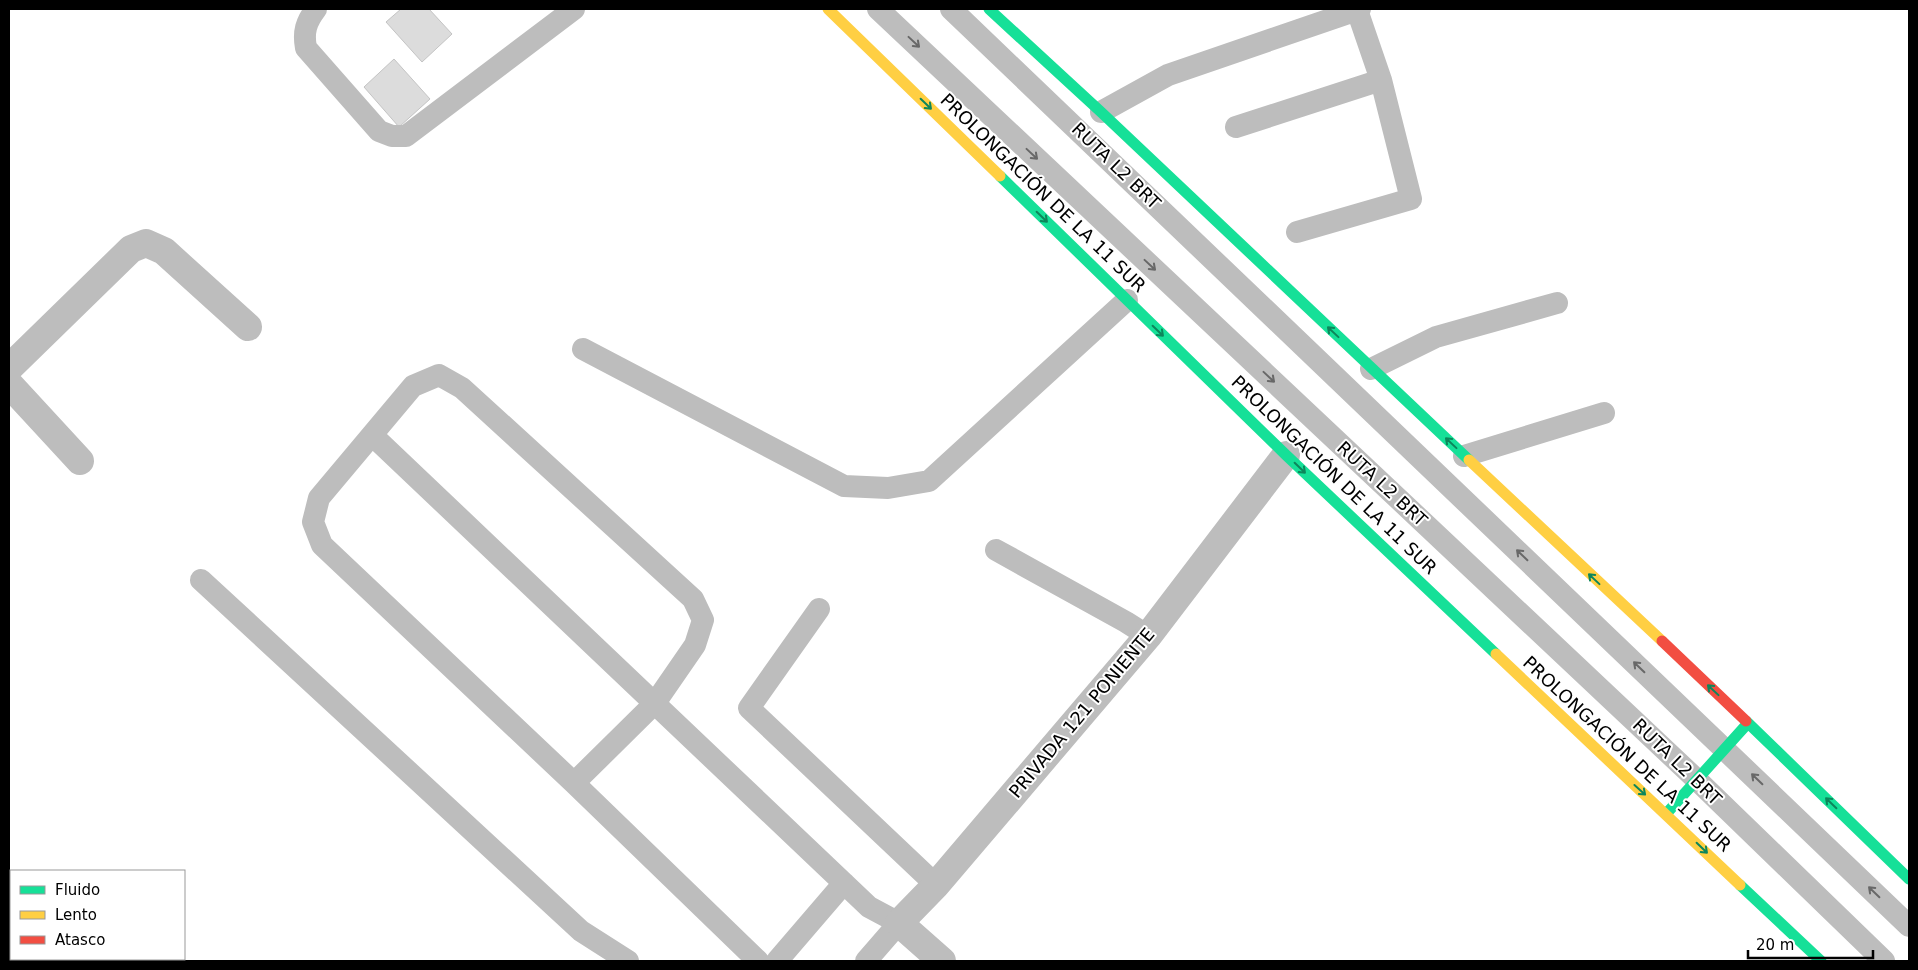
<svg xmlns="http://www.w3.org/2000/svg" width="1918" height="970" font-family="'DejaVu Sans',sans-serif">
  <rect width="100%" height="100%" fill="#fff"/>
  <path fill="#dcdcdc" stroke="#c4c4c4" d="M 401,9 L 429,9 L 452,34 L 422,62 L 386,22 Z
    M 394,59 L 430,99 L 399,127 L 364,87 Z"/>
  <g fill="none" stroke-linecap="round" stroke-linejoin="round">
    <path stroke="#bdbdbd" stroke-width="22" d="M 316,9 C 306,22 303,32 306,48 L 379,131 L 392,136 L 406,136 L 574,9
      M 878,9 L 1697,780 L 1884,961
      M 951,9 L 1909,926
      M 1101,112 L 1168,75 L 1360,9
      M 1236,127 L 1381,80
      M 1297,232 L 1411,199 L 1381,80 L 1357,10
      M 583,349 L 844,486 L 888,488 L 929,481 L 1127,300
      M 1371,369 L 1436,337 L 1557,303
      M 372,435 L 869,907 L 899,923 L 866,961
      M 1464,456 L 1604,413
      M 996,550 L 1126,622 L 1148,636
      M 201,580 L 581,931 L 628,961
      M 819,609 L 749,708 L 936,885
      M 574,783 L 655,703 L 695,645 L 703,620 L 693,599 L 462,388 L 439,375 L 413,386 L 319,498 L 313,522 L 322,545 L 574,783 L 758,961
      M 777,961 L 844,883"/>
    <path stroke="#bdbdbd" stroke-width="28" d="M 9,368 L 131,249 L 146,243 L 164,251 L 248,327
      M 9,384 L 80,461
      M 942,961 L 899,923 L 936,885 L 1148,636 L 1286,455"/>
    <path stroke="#16e098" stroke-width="11" d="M 989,9 L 1101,112 L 1469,460
      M 1000,176 L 1286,455 L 1496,654
      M 1746,721 L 1909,879
      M 1666,814 L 1748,723
      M 1740,885 L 1821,961"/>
    <path stroke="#ffcf43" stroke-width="11" d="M 828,9 L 1000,176
      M 1469,460 L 1662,641
      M 1496,654 L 1740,885"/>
    <path stroke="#f24e42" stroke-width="11" d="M 1662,641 L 1746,721"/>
  </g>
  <defs><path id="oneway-shaft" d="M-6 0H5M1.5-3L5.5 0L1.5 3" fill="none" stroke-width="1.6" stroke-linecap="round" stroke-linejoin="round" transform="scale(1.25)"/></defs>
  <g stroke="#686868">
    <use href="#oneway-shaft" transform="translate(914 42) rotate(43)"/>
    <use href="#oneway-shaft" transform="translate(1032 154) rotate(43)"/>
    <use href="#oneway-shaft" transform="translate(1150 265) rotate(43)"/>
    <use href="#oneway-shaft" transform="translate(1269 377) rotate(43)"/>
    <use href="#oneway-shaft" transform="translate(1522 555) rotate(-136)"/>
    <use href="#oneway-shaft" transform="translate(1639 667) rotate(-136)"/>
    <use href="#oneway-shaft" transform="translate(1757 779) rotate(-136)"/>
    <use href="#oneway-shaft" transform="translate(1874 892) rotate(-136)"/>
  </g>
  <g stroke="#0d865b">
    <use href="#oneway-shaft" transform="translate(926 104) rotate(44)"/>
    <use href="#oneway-shaft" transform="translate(1042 217) rotate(44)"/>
    <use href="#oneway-shaft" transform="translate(1158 331) rotate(44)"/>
    <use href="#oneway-shaft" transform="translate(1333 332) rotate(-137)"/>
    <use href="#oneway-shaft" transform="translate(1451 443) rotate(-137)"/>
    <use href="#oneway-shaft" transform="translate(1300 468) rotate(44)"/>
    <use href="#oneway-shaft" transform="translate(1594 579) rotate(-137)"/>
    <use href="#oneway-shaft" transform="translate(1713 690) rotate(-137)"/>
    <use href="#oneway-shaft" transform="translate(1640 790) rotate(42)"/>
    <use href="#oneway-shaft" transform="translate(1831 803) rotate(-136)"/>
    <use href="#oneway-shaft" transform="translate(1702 848) rotate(44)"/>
  </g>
  <g text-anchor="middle" stroke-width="4" stroke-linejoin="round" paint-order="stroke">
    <g font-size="18" fill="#000" stroke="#fff">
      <text transform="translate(1116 166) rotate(44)" y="6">RUTA L2 BRT</text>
      <text transform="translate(1043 193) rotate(44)" y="6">PROLONGACIÓN DE LA 11 SUR</text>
      <text transform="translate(1334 475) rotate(44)" y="6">PROLONGACIÓN DE LA 11 SUR</text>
      <text transform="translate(1382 484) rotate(43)" y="6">RUTA L2 BRT</text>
      <text transform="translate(1082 713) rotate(-50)" y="6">PRIVADA 121 PONIENTE</text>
      <text transform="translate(1627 754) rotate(43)" y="6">PROLONGACIÓN DE LA 11 SUR</text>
      <text transform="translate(1677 762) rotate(44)" y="6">RUTA L2 BRT</text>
    </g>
  </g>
  <rect width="1918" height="970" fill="none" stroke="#000000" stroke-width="20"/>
  <rect x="10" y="870" width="175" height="90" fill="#ffffff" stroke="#999999"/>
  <rect x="20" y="886" width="25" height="8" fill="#16e098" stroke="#999999"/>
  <text x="55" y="895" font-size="15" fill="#000000">Fluido</text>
  <rect x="20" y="911" width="25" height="8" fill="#ffcf43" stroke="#999999"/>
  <text x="55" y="920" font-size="15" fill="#000000">Lento</text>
  <rect x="20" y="936" width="25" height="8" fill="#f24e42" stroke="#999999"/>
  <text x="55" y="945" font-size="15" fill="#000000">Atasco</text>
  <path d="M1748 950v8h125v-8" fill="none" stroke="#000000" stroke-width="2.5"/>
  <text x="1756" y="950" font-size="15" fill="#000000" stroke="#ffffff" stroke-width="4" paint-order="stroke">20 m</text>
</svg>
